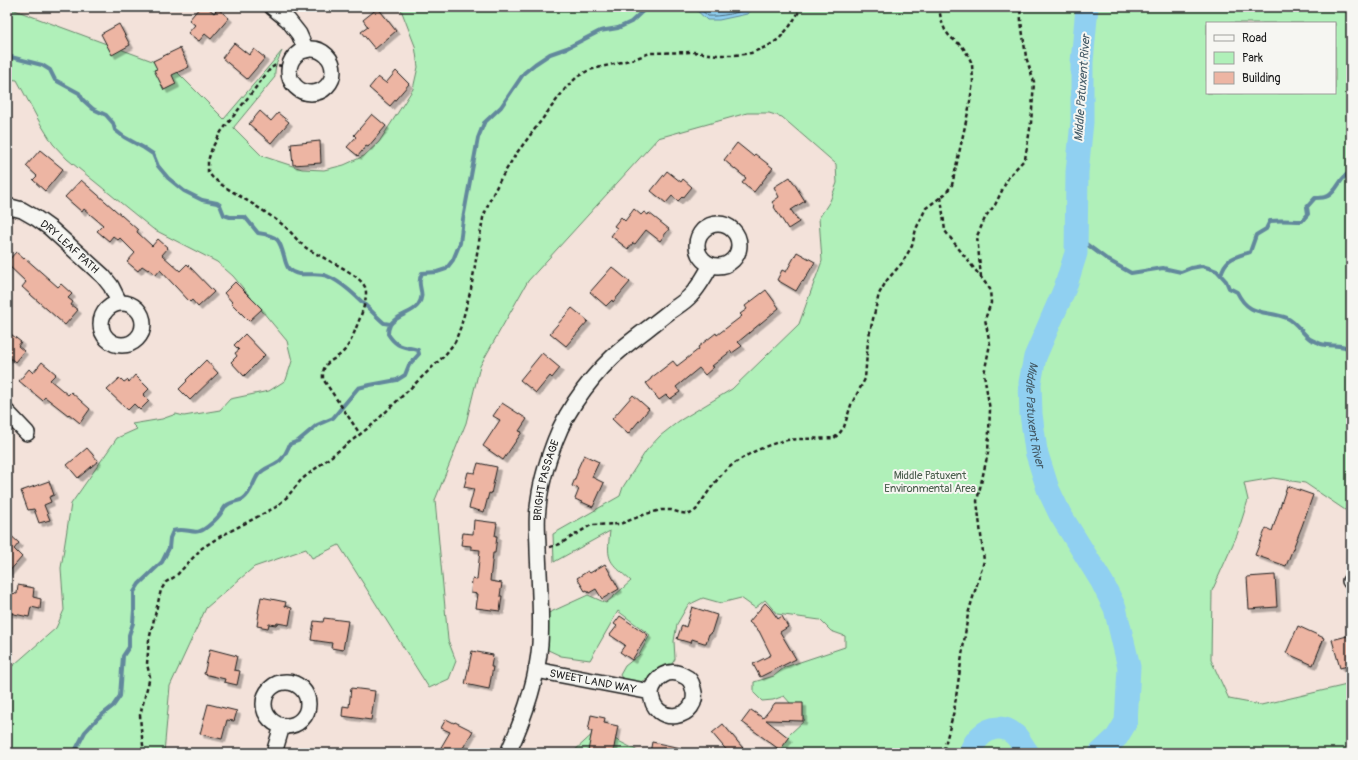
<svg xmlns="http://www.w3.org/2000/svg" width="1358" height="760" font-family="Pangolin,sans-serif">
  <defs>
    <filter id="shadow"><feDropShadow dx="3.5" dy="3.5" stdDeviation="0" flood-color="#0004"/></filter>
  </defs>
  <rect width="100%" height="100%" fill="#f3e2da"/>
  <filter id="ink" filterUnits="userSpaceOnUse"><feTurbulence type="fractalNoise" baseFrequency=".025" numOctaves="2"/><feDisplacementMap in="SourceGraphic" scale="8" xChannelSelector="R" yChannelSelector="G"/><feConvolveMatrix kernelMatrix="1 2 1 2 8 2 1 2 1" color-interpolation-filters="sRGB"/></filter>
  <g filter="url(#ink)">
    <path fill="#b0f0b9" stroke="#66866a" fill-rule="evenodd" d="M 400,7 L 1351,7 L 1351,514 L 1305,483 L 1273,478 L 1244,483 L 1248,500 L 1237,535 L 1212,591 L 1211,660 L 1229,699 L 1261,705 L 1351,684 L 1351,753 L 777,753 L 777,746 L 805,720 L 784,696 L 773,700 L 762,701 L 754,693 L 754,682 L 774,676 L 785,667 L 845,647 L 845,636 L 831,631 L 820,620 L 777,614 L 765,600 L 755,608 L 741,598 L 721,603 L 703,598 L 688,605 L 677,624 L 674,641 L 675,659 L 668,670 L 634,685 L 625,683 L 620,675 L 625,666 L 639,655 L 650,635 L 618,611 L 590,660 L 561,656 L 546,649 L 542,616 L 588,595 L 606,603 L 631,581 C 609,561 606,562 610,531 L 554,562 L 553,534 L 620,496 L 623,487 L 646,451 L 660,436 L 679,421 L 732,389 L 799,324 L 822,261 L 819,218 L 830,201 L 837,183 L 836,164 L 782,117 L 769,113 L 747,113 L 658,138 L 528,281 L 480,366 L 466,423 L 435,500 L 448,640 L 456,661 L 449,679 L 429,688 L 339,545 L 312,558 L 306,549 L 254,567 L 206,608 L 170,686 L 164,753 L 7,753 L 7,671 L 56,628 L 64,610 L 61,568 L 71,504 L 117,438 L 137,429 L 132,424 L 162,419 L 176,414 L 184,416 L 220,410 L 230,399 L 269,391 L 286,380 L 292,361 L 287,341 L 233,276 L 217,262 L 153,229 L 67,159 L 53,144 L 40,123 L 17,80 L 7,79 L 7,13 L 12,9 L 174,69 L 224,119 L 282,51 C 278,60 274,67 275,77 L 234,127 L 234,128 L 262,156 L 302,169 L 324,170 L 344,165 L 364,156 L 379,142 L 413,89 L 418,67 L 415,46 ZM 1207,23 L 1335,23 L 1335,93 L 1207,93 Z
      M 597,730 L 636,750 L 640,753 L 572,753 Z"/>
    <path fill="#90d0f1" stroke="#62889c" d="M 693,7 L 755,7 L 747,14 L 719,20 L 707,20 Z"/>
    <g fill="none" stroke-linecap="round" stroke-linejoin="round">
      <path stroke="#4a6471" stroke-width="1" d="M 698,7 L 708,16 C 718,17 742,13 749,7"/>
      <path stroke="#62889c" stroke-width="4" d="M 7,56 L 42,65 L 50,70 L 55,80 L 79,93 L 83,100 L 93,109 L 106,115 L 113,123 L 115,130 L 124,137 L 144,148 L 153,154 L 158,166 L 168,178 L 184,191 L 202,200 L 217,203 L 220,205 L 224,215 L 230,217 L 245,217 L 258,233 C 280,236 280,241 285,260 C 286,263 287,267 289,269 C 299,279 315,271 327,276 C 347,284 368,309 384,323 L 390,324
        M 1077,237 L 1108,260 L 1131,273 L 1163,268 L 1181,272 L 1191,268 L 1202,266 L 1212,269 L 1217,271 L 1226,281 L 1229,288 L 1237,292 C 1249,317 1265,310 1287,318 C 1296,322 1302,333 1310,339 C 1313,341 1318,342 1321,344 C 1331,347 1343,343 1351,350
        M 1221,275 C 1225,258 1235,257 1250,252 L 1256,235 L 1266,229 L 1270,221 C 1281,220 1291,221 1302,221 L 1308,214 L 1307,207 L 1315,198 C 1319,198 1324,198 1328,196 C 1338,191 1340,176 1351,172
        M 74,753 L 85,732 L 98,718 L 113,706 L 120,696 L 123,656 L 129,647 L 129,635 L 133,623 L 134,610 L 134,592 L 139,584 L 162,562 L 169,548 L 170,538 L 173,531 C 184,527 192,534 200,531 C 205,530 218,518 221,513 C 223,511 224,507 226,506 C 231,501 238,502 243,499 C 251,494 253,482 258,475 C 265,467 271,467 278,462 C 284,459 287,450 290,444 L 298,441 L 317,425 L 333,418 L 358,388 L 370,385 L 397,380 L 405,375 L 409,365 L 419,354 L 418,350 C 403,346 397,348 388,334 C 388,331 389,327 390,325 C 397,314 412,314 418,305 C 427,292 415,287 422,273 L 437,272 L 446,269 L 453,260 L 460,243 L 463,219 L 478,138 L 484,123 L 501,107 L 524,73 L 535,64 L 550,54 L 567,48 L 600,31 L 618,28 L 631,22 L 647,7"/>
      <g stroke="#90d0f1" stroke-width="23">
        <path id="s1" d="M 1087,7 L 1082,62 L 1082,122 L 1077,172 L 1076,253 L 1065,288 L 1035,357 L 1030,383 L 1031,414 L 1036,451 L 1048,489 L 1060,514 L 1102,582 L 1115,608 L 1129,667 L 1127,705 L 1126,722 L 1117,737 L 1100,753"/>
        <path d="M 970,753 C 977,732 999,718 1017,737 C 1021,742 1024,748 1028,753"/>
      </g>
    </g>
    <path fill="#edb5a3" stroke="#1c1c1c" filter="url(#shadow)" d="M 200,7 L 207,7 L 214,13 L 218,9 L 229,18 L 211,39 L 205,34 L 199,41 L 188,33 L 195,25 L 189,20 Z
      M 378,8 L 396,31 L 375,49 L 361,32 L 368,27 L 363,20 Z
      M 119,24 L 130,45 L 112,55 L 101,34 Z
      M 234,43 L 249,55 L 254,49 L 265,58 L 247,79 L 222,58 Z
      M 180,48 L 189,67 L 172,75 L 176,84 L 164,90 L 154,70 L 157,69 L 153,61 Z
      M 396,71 L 409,84 L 390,106 L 369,88 L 378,77 L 386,83 Z
      M 260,111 L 271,121 L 278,113 L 289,122 L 271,143 L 249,124 Z
      M 372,114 L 386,126 L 368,147 L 366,146 L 358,156 L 347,147 L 356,137 L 354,135 Z
      M 320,141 L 321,163 L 293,165 L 291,144 Z
      M 737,143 L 753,156 L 755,154 L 773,168 L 754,192 L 742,183 L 746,178 L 724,160 Z
      M 40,150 L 63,169 L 45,191 L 33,180 L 37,176 L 26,166 Z
      M 667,171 L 681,182 L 683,179 L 692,187 L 683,198 L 682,197 L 678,201 L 672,196 L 666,203 L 651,191 Z
      M 790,177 L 805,201 L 791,210 L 799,222 L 788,229 L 774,207 L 775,206 L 772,202 L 779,197 L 774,187 Z
      M 81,180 L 138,230 L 137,232 L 152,246 L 158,239 L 168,248 L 162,255 L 180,271 L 187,264 L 214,292 L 198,307 L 192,300 L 190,302 L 160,270 L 156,275 L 149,269 L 148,270 L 142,266 L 138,271 L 127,262 L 135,253 L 120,238 L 118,240 L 113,236 L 109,241 L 97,231 L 103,225 L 84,209 L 82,212 L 65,197 Z
      M 634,209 L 641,215 L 644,212 L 648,215 L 649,213 L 669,229 L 660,241 L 646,230 L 635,244 L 633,243 L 628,249 L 611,236 L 617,228 L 614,226 L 621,217 L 625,221 Z
      M 16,252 L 24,259 L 25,258 L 58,287 L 61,284 L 72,294 L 68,298 L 73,302 L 71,305 L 78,310 L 65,325 L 22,287 L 26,282 L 7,264 L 7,262 Z
      M 797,252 L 815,262 L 803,282 L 802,281 L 796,291 L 777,280 L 782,270 L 786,272 Z
      M 612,267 L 630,282 L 613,302 L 612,300 L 606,306 L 590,292 Z
      M 235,282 L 262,309 L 249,321 L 231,303 L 232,302 L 224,293 Z
      M 766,290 L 779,308 L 738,342 L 742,346 L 732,353 L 731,351 L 712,366 L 714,367 L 705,375 L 699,368 L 676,387 L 680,392 L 670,399 L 666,395 L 659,400 L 646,383 L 651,379 L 651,378 L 673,361 L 677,366 L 699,349 L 698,347 L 716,333 L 717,335 L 742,316 L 740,314 L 747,309 L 745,306 Z
      M 572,308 L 588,321 L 566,346 L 550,333 Z
      M 7,331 L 21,342 L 18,346 L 24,351 L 15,362 L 9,357 L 7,360 Z
      M 245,334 L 265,355 L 244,376 L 231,362 L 237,356 L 235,353 L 239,350 L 234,345 Z
      M 542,353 L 560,368 L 552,378 L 550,376 L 536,393 L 520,380 Z
      M 206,360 L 218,373 L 190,400 L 179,389 L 187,381 L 186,380 Z
      M 42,362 L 56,374 L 50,380 L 68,395 L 71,392 L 90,409 L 80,423 L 69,414 L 68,415 L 45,397 L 42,400 L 19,381 L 29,369 L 33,373 Z
      M 135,375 L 149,389 L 143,395 L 149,401 L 140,410 L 134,404 L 128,410 L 107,390 L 120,378 L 124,382 L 127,380 L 129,382 Z
      M 633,395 L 649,409 L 628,434 L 612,419 Z
      M 502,403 L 527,419 L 519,431 L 522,432 L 503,460 L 483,446 L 500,420 L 493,416 Z
      M 87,448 L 98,461 L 78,478 L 67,465 Z
      M 584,455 L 599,462 L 592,477 L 604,483 L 593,507 L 575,499 L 579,489 L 572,486 L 578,471 L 577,470 Z
      M 478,463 L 497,467 L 491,494 L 489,493 L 484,512 L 469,508 L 474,489 L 464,487 L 468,472 L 475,473 Z
      M 49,481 L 54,495 L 49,497 L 51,502 L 44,505 L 50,520 L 39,523 L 34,509 L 28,510 L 21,491 Z
      M 1287,486 L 1313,495 L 1302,526 L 1286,566 L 1255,555 L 1266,528 L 1272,531 Z
      M 474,520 L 497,523 L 495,536 L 497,536 L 495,553 L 493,553 L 490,581 L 502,583 L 500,596 L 502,596 L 500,611 L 476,608 L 478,594 L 471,593 L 472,579 L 477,580 L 480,550 L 471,549 L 471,546 L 461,545 L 463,533 L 473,534 Z
      M 7,532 L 19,543 L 14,549 L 22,557 L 7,574 Z
      M 605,564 L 619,589 L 602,599 L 596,589 L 589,593 L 587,590 L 585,591 L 577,578 L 588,571 L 590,573 Z
      M 1275,575 L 1277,607 L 1249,609 L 1247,577 Z
      M 18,585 L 34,588 L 33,597 L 41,599 L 40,609 L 31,607 L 29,617 L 9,613 L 12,593 L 17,594 Z
      M 261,597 L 286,602 L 285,606 L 292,608 L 289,625 L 277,623 L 276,625 L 269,624 L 268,628 L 257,626 L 259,613 L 258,613 Z
      M 765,603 L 770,608 L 778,619 L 782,616 L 788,627 L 780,632 L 796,659 L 760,677 L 753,664 L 771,655 L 759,631 L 749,622 Z
      M 692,607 L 717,615 L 711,634 L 709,634 L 706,643 L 704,643 L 692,639 L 691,643 L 677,639 L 682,625 L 686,627 Z
      M 620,616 L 648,635 L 632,660 L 620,652 L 625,645 L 610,635 L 617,626 L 614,624 Z
      M 324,618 L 348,621 L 343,650 L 331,648 L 332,643 L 311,640 L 314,621 L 323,622 Z
      M 1298,626 L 1324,638 L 1313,665 L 1286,653 Z
      M 1351,635 L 1351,665 L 1340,668 L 1332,640 Z
      M 210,649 L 237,656 L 234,670 L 240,671 L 237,685 L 224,682 L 225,679 L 204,674 Z
      M 472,651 L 493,655 L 491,667 L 493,667 L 489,689 L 465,684 Z
      M 351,688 L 375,691 L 371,720 L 342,716 L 343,706 L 349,707 Z
      M 775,703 L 803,703 L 803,721 L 766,720 L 789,738 L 780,750 L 742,722 L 751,710 L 763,718 Z
      M 208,704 L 237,711 L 234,721 L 227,720 L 222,739 L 200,734 Z
      M 591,715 L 605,718 L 604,723 L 618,726 L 613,753 L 597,753 L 588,751 L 592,731 L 588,731 Z
      M 446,719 L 454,723 L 455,722 L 473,731 L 460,753 L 447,753 L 440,749 L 450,732 L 441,728 Z
      M 723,724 L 747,753 L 729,753 L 712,733 Z
      M 652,742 L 681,748 L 681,753 L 650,753 Z"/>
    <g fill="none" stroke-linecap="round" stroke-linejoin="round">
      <defs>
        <g id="street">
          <path d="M 272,7 L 288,20 L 299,34 L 306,50"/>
          <circle cx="311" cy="71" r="22"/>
          <path id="s2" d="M 7,206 L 22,210 L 36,218 L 50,228 L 103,276 L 111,286 L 119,302"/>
          <circle cx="718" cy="245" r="21"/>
          <circle cx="122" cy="324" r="21"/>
          <path d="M 7,412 L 27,433"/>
          <path d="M 1350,581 L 1351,580"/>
          <path id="s3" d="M 536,670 L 651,692 C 652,729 703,719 693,688 C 692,683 689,678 684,676 C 669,667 655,677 651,692"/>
          <circle cx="286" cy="704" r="22"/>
          <path d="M 274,753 L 282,726"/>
          <path id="s4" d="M 508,753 C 524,718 537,682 540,644 C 542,613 539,581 538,550 C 538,536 536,522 538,508 C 540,485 547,462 555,441 C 568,406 596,370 624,347 C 639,335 654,324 669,312 C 676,307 685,302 691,295 C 699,287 705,276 711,265"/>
        </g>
      </defs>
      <use href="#street" stroke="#1c1c1c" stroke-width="18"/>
      <path stroke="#1c1c1c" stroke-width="2.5" stroke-dasharray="4 3" stroke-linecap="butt" d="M 289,67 L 276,65 L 271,68 L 221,132 L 212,148 L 208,161 L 208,172 L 213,178 L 222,185 C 242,198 264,210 283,225 C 291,231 297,241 305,247 C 320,258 357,271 365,287 C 369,297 360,318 356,328 C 353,336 349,346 343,352 C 332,363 322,360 323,379 L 360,434
        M 941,197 L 945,231 L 990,289 L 991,303 L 985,319 L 990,344 L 984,374 L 990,410 L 988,453 L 977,501 L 984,561 L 968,614 L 954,711 L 943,753
        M 981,277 L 977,236 L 986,216 L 995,205 L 1009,176 L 1025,159 L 1031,123 L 1034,82 L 1026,57 L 1021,21 L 1020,7
        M 550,547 L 560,544 L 591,525 L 620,524 L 646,514 L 661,510 L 671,510 L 681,513 L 690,514 L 696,510 C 704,498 713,484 723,473 C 738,458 761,447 782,441 C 796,438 819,439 834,438 L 839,434 L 844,427 L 851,405 L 865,379 L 868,340 L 879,294 L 887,280 L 902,263 L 912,246 L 916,229 L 926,208 L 945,194 L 952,185 L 969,108 L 973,82 L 972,64 L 968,55 L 962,46 L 950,37 L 945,30 L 941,20 L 939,7
        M 144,753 L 141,729 L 140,715 L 150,677 L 147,664 L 149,640 L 161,590 L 166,582 L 176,576 L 202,548 L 221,536 L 276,507 L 287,497 L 302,479 L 372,425 L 445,355 L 455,342 L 461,326 L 471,289 L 483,218 L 489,202 L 500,180 L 516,154 L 565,89 L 577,77 L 589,70 L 634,59 L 650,53 L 694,52 L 717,55 L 735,55 L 751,53 L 768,46 L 779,39 L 790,26 L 802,7"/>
      <use href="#street" stroke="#f6f6f2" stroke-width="15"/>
    </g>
  </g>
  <g text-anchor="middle" stroke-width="4" stroke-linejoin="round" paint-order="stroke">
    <g font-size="11" fill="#1c1c1c" stroke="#f6f6f2">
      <text dy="4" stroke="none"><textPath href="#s2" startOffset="76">DRY LEAF PATH</textPath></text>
      <text dy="4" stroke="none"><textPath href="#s4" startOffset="279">BRIGHT PASSAGE</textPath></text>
      <text dy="4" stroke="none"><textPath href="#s3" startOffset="58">SWEET LAND WAY</textPath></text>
    </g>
    <g font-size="11" fill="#485c4b" stroke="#f6f6f2">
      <text x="930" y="479">Middle Patuxent<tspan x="930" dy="13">Environmental Area</tspan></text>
    </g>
    <g font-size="12" font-style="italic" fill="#455b67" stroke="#f6f6f2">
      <text transform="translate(1082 88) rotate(-86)" y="4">Middle Patuxent River</text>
      <text dy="4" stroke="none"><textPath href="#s1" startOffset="417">Middle Patuxent River</textPath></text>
    </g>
  </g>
  <rect width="1358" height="760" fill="none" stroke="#f6f6f2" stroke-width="24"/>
  <rect x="12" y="12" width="1334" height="736" fill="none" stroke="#1c1c1c" stroke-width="1.5" filter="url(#ink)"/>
  <rect x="1206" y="22" width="130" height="72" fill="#f6f6f2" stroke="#9f9f9c"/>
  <rect x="1214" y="35" width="20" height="6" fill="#f6f6f2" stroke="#9f9f9c"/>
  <text x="1242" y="42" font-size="12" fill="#1c1c1c">Road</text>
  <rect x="1214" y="52" width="20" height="12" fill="#b0f0b9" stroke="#9f9f9c"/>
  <text x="1242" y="62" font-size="12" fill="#1c1c1c">Park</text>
  <rect x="1214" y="72" width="20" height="12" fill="#edb5a3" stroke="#9f9f9c"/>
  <text x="1242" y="82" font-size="12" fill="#1c1c1c">Building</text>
</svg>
